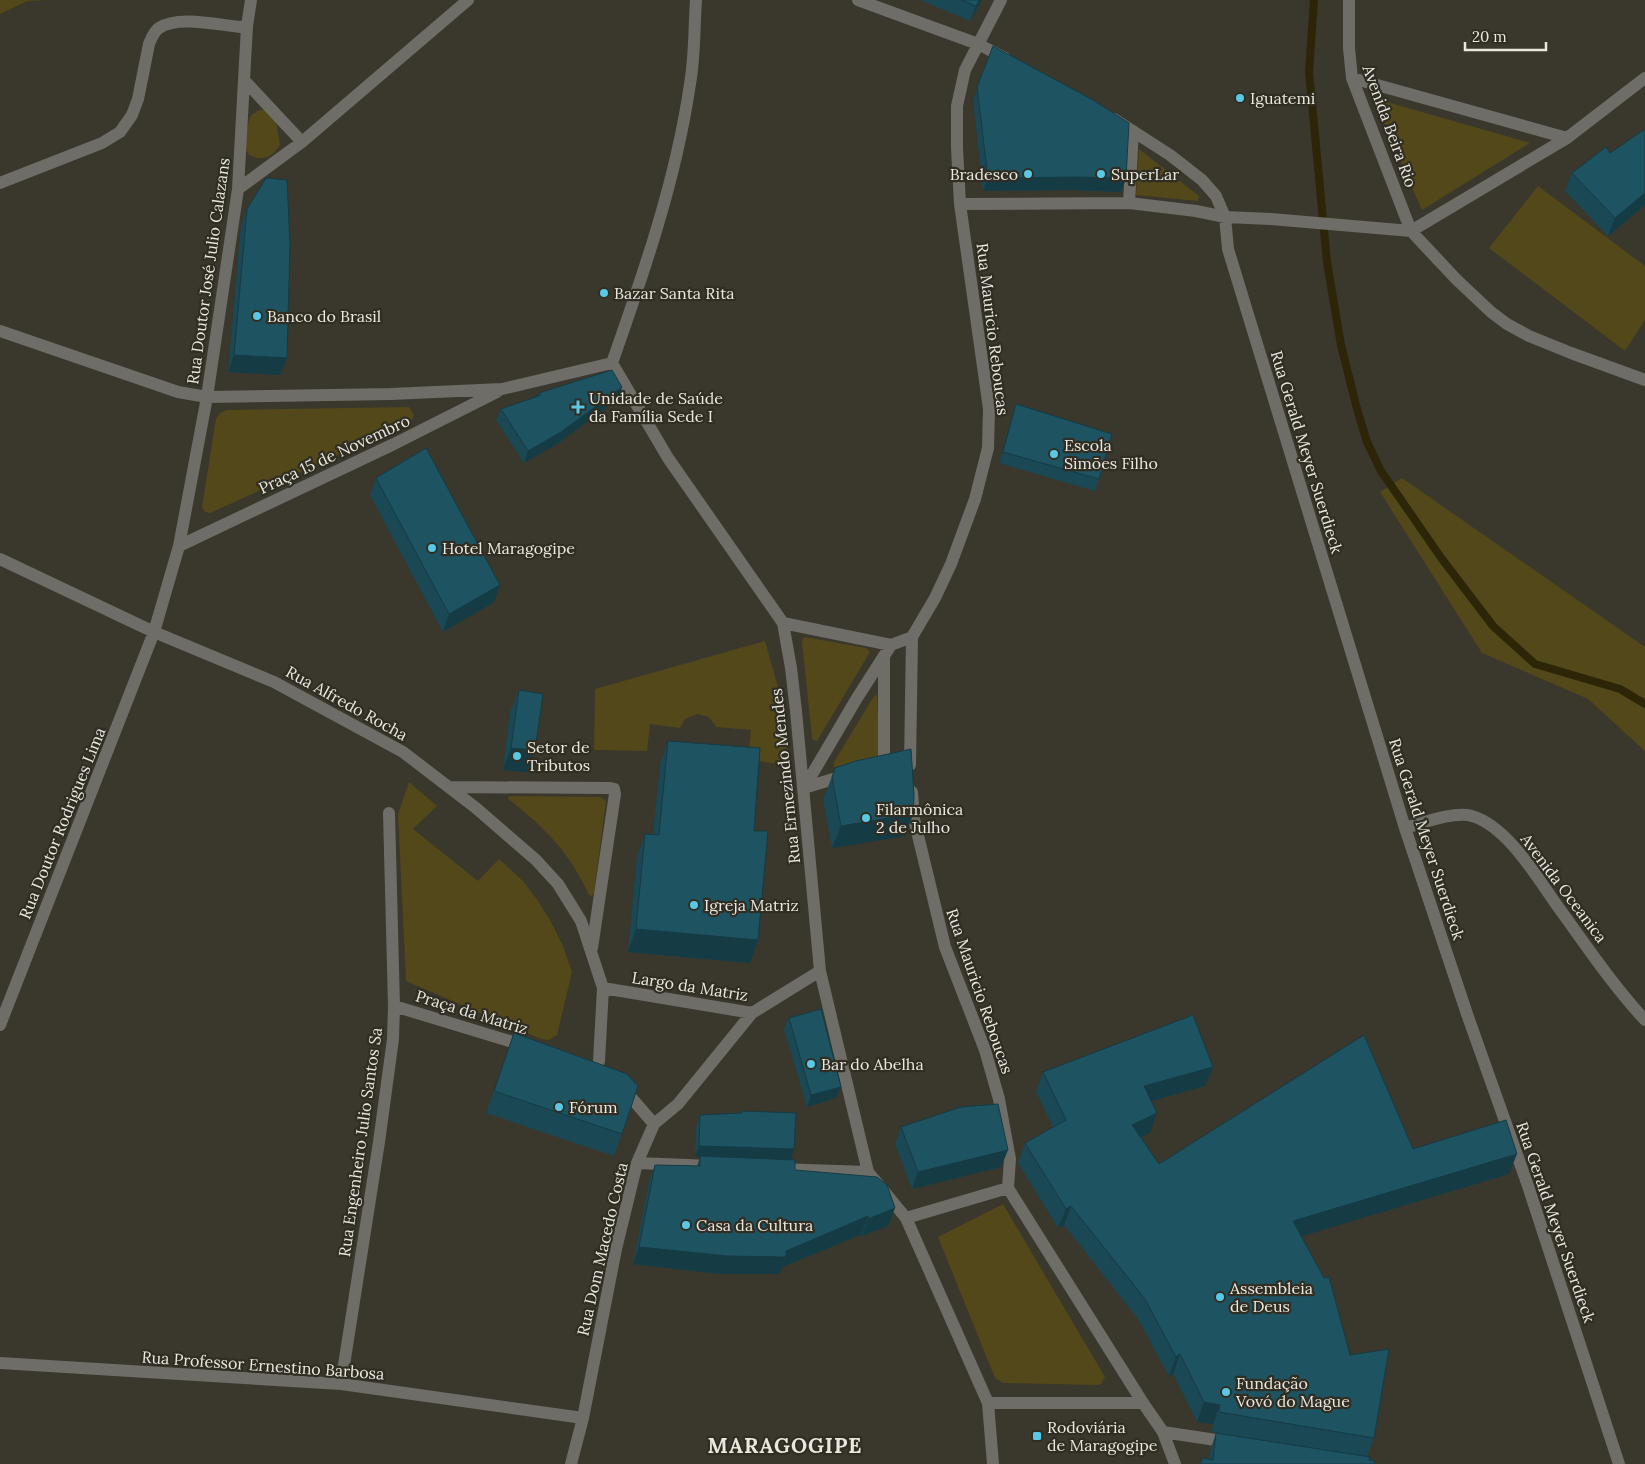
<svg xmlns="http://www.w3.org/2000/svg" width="1645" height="1464" font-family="Lora,serif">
  <rect width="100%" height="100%" fill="#3a372d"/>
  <path fill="#534819" d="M 0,0 L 48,0 L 27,1 L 0,14 Z
    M 1373,98 L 1530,143 L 1422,210 Z
    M 259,110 L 265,110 L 276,121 L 280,145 C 273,155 266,161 254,157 C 250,156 247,153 246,149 C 244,143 248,119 252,114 C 252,114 258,111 259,110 Z
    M 1139,149 L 1199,196 L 1198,201 L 1136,195 Z
    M 1538,186 L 1645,266 L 1645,320 L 1625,351 L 1489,248 Z
    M 409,407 L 414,415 L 411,422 L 210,513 L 205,512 L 202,507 L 216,419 L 220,413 L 227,410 Z
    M 1402,478 L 1645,647 L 1645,751 L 1588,699 L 1482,653 L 1380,492 Z
    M 804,637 L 866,648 L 870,652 L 817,741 L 813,740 L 812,737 L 802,642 Z
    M 765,641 L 780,694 L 789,766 L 748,759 L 751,730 L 716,727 L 709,717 L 698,714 L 685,719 L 680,728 L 650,724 L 647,751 L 594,750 L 595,689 Z
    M 877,695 L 880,758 L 834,767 L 834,762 L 874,696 Z
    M 409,782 L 437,806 L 413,829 L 478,881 L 499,859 L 523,881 L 538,901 L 550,920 L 563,946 L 572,972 L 557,1035 L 549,1040 L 541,1039 L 406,981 L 398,814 Z
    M 509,796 L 600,797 L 606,801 L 594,893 L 592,896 L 589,895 C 570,853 546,829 511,801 L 508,799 Z
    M 1003,1204 L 1105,1377 L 1101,1384 L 1098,1385 L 1003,1383 L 995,1378 L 938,1237 Z"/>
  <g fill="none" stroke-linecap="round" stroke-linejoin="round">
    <path stroke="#2c2508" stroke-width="8" d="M 1314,0 L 1309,72 L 1327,262 L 1341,345 L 1357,409 L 1367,442 L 1381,471 L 1442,559 L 1493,626 L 1535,664 L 1620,689 L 1645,704"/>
    <path stroke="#6e6d67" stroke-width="12" d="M 858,0 L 978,44 L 1005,58
      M 1349,0 L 1349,48 L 1352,78 L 1411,231 L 1456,279 L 1491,312 L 1507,324 L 1529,336 L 1571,353 L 1645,380
      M 1352,78 L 1567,138
      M 244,80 L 302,142
      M 1114,119 L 1170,155 L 1202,180 L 1216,196 L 1225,217 L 1228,249 L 1405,828 L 1467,1014 L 1527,1183 L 1619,1464
      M 0,183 L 102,143 L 120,132 L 132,115 L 138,99 L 149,44 C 151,39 154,31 159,28 C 178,15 218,25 240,27 L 247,26
      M 238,189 L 302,142 L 468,0
      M 1129,203 L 1133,131
      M 960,204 L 1129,203 L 1196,211 L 1225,217 L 1271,219 L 1411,231 L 1567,138 L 1645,78
      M 0,331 L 178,392 L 207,397 L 391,394 L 502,389 L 612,363
      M 612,363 L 668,458 L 783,623 L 791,668 L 796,711 L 820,971 L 868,1172 L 906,1218 L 988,1403 L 993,1464
      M 612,363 C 644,272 676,180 690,84 C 695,56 694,28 696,0
      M 179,546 L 394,444 L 497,392
      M 0,559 L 154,632 L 274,682 L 403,752 L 476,808 L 536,860 L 558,884 L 581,921 L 603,988 L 599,1061
      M 783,623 L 891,645
      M 877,765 L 884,763 L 884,657
      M 910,765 L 912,637 L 935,598 L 951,564 L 975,499 L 988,448 L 989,409 L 960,204 L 957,148 L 957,106 L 965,70 L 1001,0
      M 450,787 L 609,788 L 614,789 L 615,794 L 592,948
      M 804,788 L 846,775
      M 804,788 L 857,698 L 891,645 L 912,637
      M 912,792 L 914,819 L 945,947 L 985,1050 L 999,1099 L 1010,1159 L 1008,1188 L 1143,1403 L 1163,1432 L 1175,1464
      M 1405,828 C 1423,823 1454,811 1472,816 C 1509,827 1539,881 1561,911 C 1588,948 1614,987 1645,1020
      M 603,988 L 752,1013 L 820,971
      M 394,1006 L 526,1046
      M 0,1025 L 154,632 L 179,546 L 207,397 L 238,189 L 247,26 L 251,0
      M 654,1124 L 678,1104 L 752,1013
      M 637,1163 L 712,1166
      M 777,1169 L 868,1172
      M 906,1218 L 1008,1188
      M 0,1363 L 341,1384 L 583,1418
      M 341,1384 L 379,1142 L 393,1039 L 394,1006 L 389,813
      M 988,1403 L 1143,1403
      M 1163,1432 L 1229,1442
      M 571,1464 L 583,1418 L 616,1249 L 637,1163 L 654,1124 L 622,1087"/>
  </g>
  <path fill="#1a4854" d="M 920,0 L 982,0 L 970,21 Z
    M 993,46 L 1126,178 L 1121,192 L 1072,190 L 983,191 L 973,100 Z
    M 1572,173 L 1645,205 L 1608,236 L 1565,191 Z
    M 247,209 L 287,358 L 280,375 L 228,372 L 241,226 Z
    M 622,387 L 618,399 L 557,444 L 524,463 L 496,420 L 501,409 L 538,396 L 539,393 Z
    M 1016,404 L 1099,479 L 1095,491 L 999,463 L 1012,416 Z
    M 376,478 L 500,585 L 494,602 L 443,632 L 370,495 Z
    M 519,690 L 527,772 L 503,770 L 510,712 Z
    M 668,741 L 754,831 L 758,940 L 750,963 L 628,952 L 637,856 L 645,834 L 653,835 L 660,764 Z
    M 832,777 L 913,814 L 905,836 L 832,848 L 823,799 Z
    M 789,1018 L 836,1098 L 807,1107 L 784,1029 Z
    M 514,1033 L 622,1134 L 614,1156 L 486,1113 Z
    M 1213,1067 L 1205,1086 L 1151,1101 L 1150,1133 L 1141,1137 L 1159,1164 L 1413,1149 L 1509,1174 L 1301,1236 L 1350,1355 L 1374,1438 L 1367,1457 L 1374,1464 L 1200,1464 L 1202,1458 L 1209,1459 L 1211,1448 L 1216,1433 L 1286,1444 L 1212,1432 L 1213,1424 L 1197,1422 L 1173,1374 L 1169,1376 L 1138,1319 L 1064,1225 L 1058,1228 L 1018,1163 L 1025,1143 L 1053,1127 L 1036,1092 L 1043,1072 Z
    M 700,1115 L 790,1160 L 795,1170 L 888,1226 L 862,1236 L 862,1234 L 782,1267 L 780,1274 L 721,1274 L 633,1264 L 649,1182 L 655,1165 L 697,1166 L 700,1157 L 695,1157 L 696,1127 Z
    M 901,1127 L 1001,1167 L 912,1189 L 895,1144 Z"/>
  <path fill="#153b45" d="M 979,0 L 982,0 L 970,21 L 976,6 Z
    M 1077,177 L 1126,178 L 1121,192 L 1072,190 L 983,191 L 988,178 Z
    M 1645,193 L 1645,205 L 1608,236 L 1615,218 Z
    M 234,355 L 287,358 L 280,375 L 228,372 Z
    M 622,387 L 618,399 L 557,444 L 524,463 L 528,451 Z
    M 500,585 L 494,602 L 443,632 L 449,614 Z
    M 511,748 L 535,750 L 527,772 L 503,770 Z
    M 913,814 L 905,836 L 832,848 L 841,826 Z
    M 636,929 L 758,940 L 750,963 L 628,952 Z
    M 1213,1067 L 1205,1086 L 1137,1105 L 1144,1086 Z
    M 841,1087 L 836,1098 L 807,1107 L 811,1095 Z
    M 1157,1113 L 1150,1133 L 1125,1144 L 1132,1125 Z
    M 699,1146 L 794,1149 L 790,1161 L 695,1157 Z
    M 1008,1150 L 1001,1167 L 912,1189 L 918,1172 Z
    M 1517,1154 L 1509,1174 L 1286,1241 L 1293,1221 Z
    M 1071,1206 L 1064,1225 L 1058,1228 L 1066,1209 Z
    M 895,1208 L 888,1226 L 862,1236 L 868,1219 Z
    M 868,1216 L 862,1234 L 782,1267 L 780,1274 L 721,1274 L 633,1264 L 639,1247 L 786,1251 Z
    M 1180,1354 L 1173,1374 L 1169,1376 L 1176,1357 Z
    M 1204,1402 L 1220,1405 L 1213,1424 L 1197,1422 Z"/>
  <path fill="#1e5462" stroke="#153b45" d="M 961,0 L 979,0 L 976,6 Z
    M 993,46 L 1093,100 L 1129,123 L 1126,178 L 1077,177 L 988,178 L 977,87 Z
    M 1645,129 L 1645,193 L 1615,218 L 1572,173 L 1606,147 L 1610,153 Z
    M 266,178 L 287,180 L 290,244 L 287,358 L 234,355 L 247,209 Z
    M 612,370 L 622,387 L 561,432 L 528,451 L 501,409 L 541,395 L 539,393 Z
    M 1016,404 L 1112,434 L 1099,479 L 1003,452 Z
    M 426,448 L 500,585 L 449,614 L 376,478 Z
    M 519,690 L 543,694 L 535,750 L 511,748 Z
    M 668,741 L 760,748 L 754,831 L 768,831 L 758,940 L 636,929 L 645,834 L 659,835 Z
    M 911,749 L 914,795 L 913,814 L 841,826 L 832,777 L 835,768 L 856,761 Z
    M 821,1009 L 841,1087 L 811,1095 L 789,1018 Z
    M 1193,1015 L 1213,1067 L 1144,1086 L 1157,1113 L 1132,1125 L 1159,1164 L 1364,1035 L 1413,1149 L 1506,1120 L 1517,1154 L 1293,1221 L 1324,1278 L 1329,1277 L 1350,1355 L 1389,1349 L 1374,1438 L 1219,1412 L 1220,1405 L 1204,1402 L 1180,1354 L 1176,1357 L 1145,1299 L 1071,1206 L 1066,1209 L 1025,1143 L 1066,1120 L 1043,1072 Z
    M 514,1033 L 627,1074 L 638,1086 L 622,1134 L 494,1091 Z
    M 998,1104 L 1008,1150 L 918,1172 L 901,1127 L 961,1107 Z
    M 742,1111 L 796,1113 L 794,1149 L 699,1146 L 700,1115 L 742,1113 Z
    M 700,1156 L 795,1160 L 795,1170 L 877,1177 L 887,1185 L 895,1208 L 868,1219 L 868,1216 L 786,1251 L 786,1257 L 728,1256 L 639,1247 L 655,1165 L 700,1166 Z
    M 1216,1433 L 1370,1457 L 1369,1460 L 1375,1461 L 1374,1464 L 1201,1464 L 1202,1458 L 1213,1460 Z"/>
  <g fill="#59c8e4" stroke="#302d23" stroke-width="2">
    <circle cx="1240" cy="98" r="5"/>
    <circle cx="1028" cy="174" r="5"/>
    <circle cx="1101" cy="174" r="5"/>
    <circle cx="604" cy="293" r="5"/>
    <circle cx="257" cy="316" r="5"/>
    <path d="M575.5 399.5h5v5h5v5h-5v5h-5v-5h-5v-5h5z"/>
    <circle cx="1054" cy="454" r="5"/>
    <circle cx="432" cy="548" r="5"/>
    <circle cx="517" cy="756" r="5"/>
    <circle cx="866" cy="818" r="5"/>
    <circle cx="694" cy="905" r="5"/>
    <circle cx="811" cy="1064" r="5"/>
    <circle cx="559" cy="1107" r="5"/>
    <circle cx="686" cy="1225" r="5"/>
    <circle cx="1220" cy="1297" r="5"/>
    <circle cx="1226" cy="1392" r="5"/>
    <rect x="1032" y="1431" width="10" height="10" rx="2.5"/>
  </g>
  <g text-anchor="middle" stroke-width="4.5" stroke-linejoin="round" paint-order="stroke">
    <g font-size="16" fill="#e9e7e0" stroke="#302d23" text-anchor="start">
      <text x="1250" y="104">Iguatemi</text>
      <text x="1018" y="180" text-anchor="end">Bradesco</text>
      <text x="1111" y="180">SuperLar</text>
      <text x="614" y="299">Bazar Santa Rita</text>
      <text x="267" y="322">Banco do Brasil</text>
      <text x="589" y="404">Unidade de Saúde<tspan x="589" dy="18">da Família Sede I</tspan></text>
      <text x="1064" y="451">Escola<tspan x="1064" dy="18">Simões Filho</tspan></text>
      <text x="442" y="554">Hotel Maragogipe</text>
      <text x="527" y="753">Setor de<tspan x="527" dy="18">Tributos</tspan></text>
      <text x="876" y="815">Filarmônica<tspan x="876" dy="18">2 de Julho</tspan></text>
      <text x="704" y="911">Igreja Matriz</text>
      <text x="821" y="1070">Bar do Abelha</text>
      <text x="569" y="1113">Fórum</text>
      <text x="696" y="1231">Casa da Cultura</text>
      <text x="1230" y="1294">Assembleia<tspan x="1230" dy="18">de Deus</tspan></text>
      <text x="1236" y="1389">Fundação<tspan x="1236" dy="18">Vovó do Mague</tspan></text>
      <text x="1047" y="1433">Rodoviária<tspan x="1047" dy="18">de Maragogipe</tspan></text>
    </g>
    <g font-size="16" fill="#e9e7e0" stroke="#302d23">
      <text transform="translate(1390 126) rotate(70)" y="6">Avenida Beira Rio</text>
      <text transform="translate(208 271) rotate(-82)" y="6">Rua Doutor José Julio Calazans</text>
      <text transform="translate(993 329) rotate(83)" y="6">Rua Mauricio Reboucas</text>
      <text transform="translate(1307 452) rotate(73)" y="6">Rua Gerald Meyer Suerdieck</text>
      <text transform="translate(334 454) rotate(-25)" y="6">Praça 15 de Novembro</text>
      <text transform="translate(347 703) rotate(29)" y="6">Rua Alfredo Rocha</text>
      <text transform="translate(785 776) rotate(-96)" y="6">Rua Ermezindo Mendes</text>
      <text transform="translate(62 823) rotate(-68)" y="6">Rua Doutor Rodrigues Lima</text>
      <text transform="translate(1427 839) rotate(72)" y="6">Rua Gerald Meyer Suerdieck</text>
      <text transform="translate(1564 888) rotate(53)" y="6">Avenida Oceanica</text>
      <text transform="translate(690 986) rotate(9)" y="6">Largo da Matriz</text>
      <text transform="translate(980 991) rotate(71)" y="6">Rua Mauricio Reboucas</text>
      <text transform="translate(472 1012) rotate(17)" y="6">Praça da Matriz</text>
      <text transform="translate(360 1142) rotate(-82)" y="6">Rua Engenheiro Julio Santos Sa</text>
      <text transform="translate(1556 1222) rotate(71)" y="6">Rua Gerald Meyer Suerdieck</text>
      <text transform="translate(602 1249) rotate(-77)" y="6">Rua Dom Macedo Costa</text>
      <text transform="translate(263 1365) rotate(4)" y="6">Rua Professor Ernestino Barbosa</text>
    </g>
    <g font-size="21" font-weight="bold" letter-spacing="1" fill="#e9e7e0" stroke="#302d23">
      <text x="785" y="1453">MARAGOGIPE</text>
    </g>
  </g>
  <path d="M1465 42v8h81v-8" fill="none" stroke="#e9e7e0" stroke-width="2.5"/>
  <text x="1472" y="42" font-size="15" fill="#e9e7e0" stroke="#302d23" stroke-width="4" paint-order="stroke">20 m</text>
</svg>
